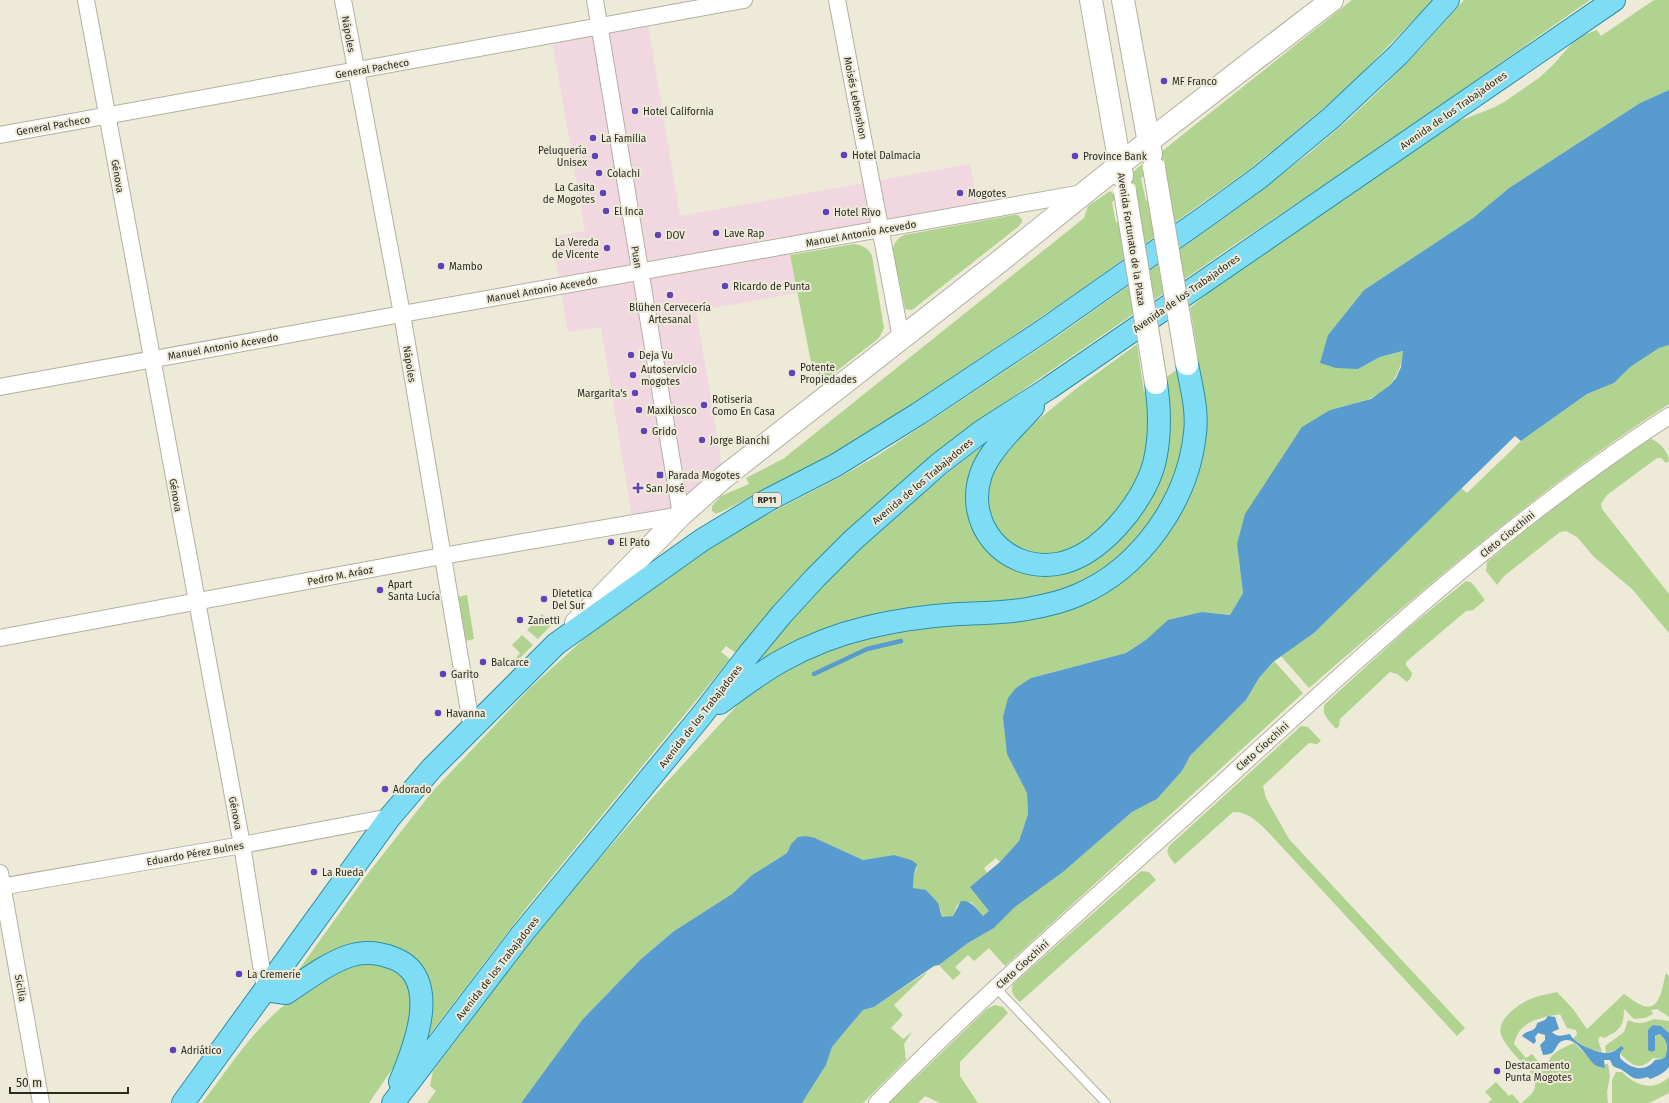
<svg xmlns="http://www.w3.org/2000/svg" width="1669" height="1103" font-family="'Fira Sans',sans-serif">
  <rect width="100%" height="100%" fill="#edead8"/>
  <path fill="#f1d8e0" d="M 647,18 L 680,216 L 970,164 L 979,212 L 788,246 L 797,293 L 696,311 L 724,477 L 681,515 L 633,523 L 601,327 L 568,332 L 552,237 L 585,231 L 551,35 Z"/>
  <path fill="#b1d390" d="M 1352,0 L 1433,0 L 1360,75 L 1325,107 L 1250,169 L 1063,302 L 911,405 L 822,460 L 725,510 L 716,514 L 712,511 L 712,506 L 721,496 L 749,484 L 746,478 L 783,459 L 1084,218 L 1088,206 L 1110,191 L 1114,194 L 1116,199 L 1112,202 L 1116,223 L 1139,206 L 1135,184 L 1131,186 L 1130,175 L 1142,164 L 1145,175 L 1141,178 L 1146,201 L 1168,184 L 1164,160 L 1160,163 L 1161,152 Z
    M 1464,0 L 1590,0 L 1372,153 L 1240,241 L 976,422 L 774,606 L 736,653 L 726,646 L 721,652 L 730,659 L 527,907 L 420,1047 L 422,1037 L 400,951 L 290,982 L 366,876 L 432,792 L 530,688 L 597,627 L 694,557 L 751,523 L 842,476 L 880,454 L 1055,338 L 1224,218 L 1307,155 L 1348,120 L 1384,86 L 1421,48 Z
    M 1654,0 L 1669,0 L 1669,90 L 1640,103 L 1509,188 L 1473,218 L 1364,290 L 1328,335 L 1358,369 L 1380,357 L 1404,351 C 1395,398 1371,399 1330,410 L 1237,544 L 1243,593 L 1230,615 L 1202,612 L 1147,639 L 1126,653 L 1031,678 L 1023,782 L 1027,793 L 1028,814 L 1019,841 L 1000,862 L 996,858 L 984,868 L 987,873 L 971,887 L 990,911 L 983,916 L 971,902 L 957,905 L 953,916 L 942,918 L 941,910 L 913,888 L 914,874 L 917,868 L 894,855 L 863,860 L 815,838 L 791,844 L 787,853 L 752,875 L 732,894 L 674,931 L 641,959 L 582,1020 L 521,1103 L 427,1103 L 436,1091 L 430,1086 L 433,1071 L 530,942 L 594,865 L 654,796 L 744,698 L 755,688 L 809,657 L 874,633 L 1049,611 L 1173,520 L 1194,358 L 1198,355 L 1190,308 L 1213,288 L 1456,122 L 1493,108 L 1504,102 L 1539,78 L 1553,65 L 1574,41 L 1583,35 L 1597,30 L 1601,36 Z
    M 1014,215 L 1018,215 L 1022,219 L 1022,222 L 1018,227 L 912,310 L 905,309 L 893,252 C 893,243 897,239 904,235 Z
    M 854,244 C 862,245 869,248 872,256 L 884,328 L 879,338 L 824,381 L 812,367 L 790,255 Z
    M 1137,344 L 1144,392 L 1148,389 L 1150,431 L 1144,463 L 1131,493 L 1095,536 L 1056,557 L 1017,552 L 989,524 L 985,484 L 1005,450 L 1033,424 L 1077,388 Z
    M 1669,345 L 1669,404 C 1541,487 1425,588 1309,688 L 1281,656 L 1314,633 L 1461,488 L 1467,493 L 1521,441 L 1587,394 L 1614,383 L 1629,367 L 1659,348 Z
    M 1178,369 L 1186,414 L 1185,441 L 1166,499 L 1126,554 L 1071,590 L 764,659 L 762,658 L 762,655 C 829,572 909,501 994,437 L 968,492 L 1022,570 L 1129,523 L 1165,378 Z
    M 1650,439 C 1658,440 1669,452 1669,461 L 1666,463 L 1661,458 L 1657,458 L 1607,495 L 1601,504 L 1602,509 L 1669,594 L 1669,633 L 1632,589 L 1594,557 L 1577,537 L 1566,531 L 1560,532 L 1504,576 L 1497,585 L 1486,571 L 1487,562 L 1565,497 Z
    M 1466,581 L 1472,583 L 1485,600 L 1473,610 L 1466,611 L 1406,662 L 1406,665 L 1412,673 L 1411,678 L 1407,682 L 1397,674 L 1390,672 L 1340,719 L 1339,726 L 1336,729 C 1330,721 1320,714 1325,704 L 1407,629 Z
    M 467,595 L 474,639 L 465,641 L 458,597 Z
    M 542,614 L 552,624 L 538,639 L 527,630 Z
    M 522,635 L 533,645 L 517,661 L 515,659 L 520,653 L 512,645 Z
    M 1274,661 L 1303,693 L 1005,966 L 989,948 L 974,961 L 968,955 L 955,967 L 961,973 L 953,980 L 939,965 L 968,943 L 994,928 L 1015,907 L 1063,872 L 1132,812 L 1157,799 L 1182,771 L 1190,756 L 1246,700 L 1259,678 Z
    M 1301,726 L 1308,727 L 1321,741 L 1317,744 L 1309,743 L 1263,786 L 1266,798 L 1289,839 L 1465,1028 L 1457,1036 L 1282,847 C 1269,834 1253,811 1233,812 L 1175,864 C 1170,858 1165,853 1169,846 Z
    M 1141,871 L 1149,872 L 1156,880 L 1020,1002 C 1014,996 1010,993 1013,984 Z
    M 351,960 L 400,968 L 417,1000 L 399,1059 L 369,1103 L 202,1103 C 229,1068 254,1027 290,1001 C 309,986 331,974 351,960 Z
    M 927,972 L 927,973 L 894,1005 L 903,1015 L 891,1028 L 903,1039 L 912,1032 L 904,1044 L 906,1060 L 863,1103 L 802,1103 L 826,1065 L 832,1047 L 863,1010 L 874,1007 Z
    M 1666,973 L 1669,976 L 1669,1017 L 1657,1009 L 1651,1010 L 1653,1014 L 1645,1018 L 1634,1019 L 1624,1009 C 1624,1027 1619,1031 1604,1038 L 1600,1036 L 1598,1040 L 1602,1052 L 1589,1049 L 1573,1039 L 1577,1034 L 1576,1030 L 1567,1028 L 1560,1014 C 1539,1018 1519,1021 1514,1044 L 1526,1058 L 1532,1054 L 1542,1066 L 1548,1065 C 1550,1052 1563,1048 1574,1043 C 1585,1052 1591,1065 1605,1068 L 1605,1064 L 1608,1064 L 1610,1076 L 1607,1092 L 1608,1103 L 1521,1103 C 1532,1094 1539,1090 1533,1075 C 1523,1063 1509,1051 1502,1037 C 1493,1019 1523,1001 1536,997 C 1543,994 1550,994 1557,992 L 1573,1009 L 1587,1029 L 1624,994 C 1630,998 1637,1004 1644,1006 C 1661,1012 1663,982 1666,973 Z
    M 995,1005 L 1003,1007 L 1008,1013 L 960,1062 L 960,1076 L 978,1103 L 940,1103 L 925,1096 L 918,1103 L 889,1103 L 987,1009 Z
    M 1654,1019 L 1669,1021 L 1669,1033 L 1661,1026 L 1653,1025 L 1655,1050 L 1655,1038 L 1657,1034 C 1666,1036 1667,1045 1667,1054 L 1663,1059 L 1653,1058 C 1637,1075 1629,1061 1616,1050 L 1606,1053 L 1605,1046 L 1624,1032 L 1628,1020 C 1638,1025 1645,1023 1654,1019 Z
    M 1616,1072 L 1622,1072 C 1636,1086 1653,1092 1669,1077 L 1669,1093 L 1649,1103 L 1612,1103 L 1612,1080 Z
    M 1496,1082 L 1509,1096 L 1512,1094 L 1520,1103 L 1488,1103 L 1492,1099 L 1485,1092 Z"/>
  <path fill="#589ccf" d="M 1669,90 L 1669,345 L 1659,348 L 1630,367 L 1614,383 L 1587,394 L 1521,441 L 1515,436 L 1314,633 L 1273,662 L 1259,678 L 1246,700 L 1190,756 L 1182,771 L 1157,799 L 1132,812 L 1063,872 L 1015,907 L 994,928 L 968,943 L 939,965 L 934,966 L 874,1007 L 863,1010 L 832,1047 L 826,1065 L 802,1103 L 521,1103 L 582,1020 L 641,959 L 674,931 L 732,894 L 752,875 L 787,853 L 791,844 L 798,837 L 806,836 L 815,838 L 863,860 L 894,855 L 911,860 L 917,864 L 914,874 L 913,888 L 926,890 L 938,903 L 942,917 L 953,916 L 961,901 C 971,900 976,908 983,916 L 989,911 L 970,887 L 1000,862 L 1019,841 L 1028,814 L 1027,793 L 1007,754 L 1003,717 L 1008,698 L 1016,688 L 1031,678 L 1126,653 L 1147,639 L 1168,620 L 1202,612 L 1230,615 L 1243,593 L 1237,544 L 1245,514 L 1302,427 L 1330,410 L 1371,399 L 1389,386 L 1396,378 L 1401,367 L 1403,351 L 1380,357 L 1358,369 L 1336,368 L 1320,363 L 1328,335 L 1364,290 L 1473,218 L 1509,188 L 1640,103 Z
    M 1548,1016 L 1555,1017 L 1559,1029 L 1552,1032 C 1557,1038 1563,1035 1570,1034 C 1573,1043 1597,1053 1606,1053 C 1612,1053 1617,1050 1621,1046 L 1624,1048 L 1620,1053 L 1620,1058 C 1631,1069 1645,1073 1655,1060 L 1662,1059 L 1665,1057 C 1669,1048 1667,1039 1659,1034 L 1655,1036 L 1655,1050 L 1652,1052 L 1648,1050 L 1648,1030 L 1653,1025 L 1661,1026 L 1669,1033 L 1669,1067 C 1663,1074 1658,1076 1650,1079 L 1648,1077 C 1633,1081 1634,1078 1622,1070 C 1619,1068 1616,1068 1613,1066 L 1610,1060 L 1604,1060 L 1605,1068 C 1601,1067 1597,1067 1594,1064 C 1586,1057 1576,1035 1562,1041 C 1557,1043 1556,1050 1552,1053 C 1550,1054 1545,1055 1543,1055 L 1540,1045 L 1545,1040 L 1545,1035 L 1538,1033 L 1535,1037 L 1536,1041 L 1534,1044 L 1522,1036 C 1527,1029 1536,1033 1537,1023 L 1545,1020 Z"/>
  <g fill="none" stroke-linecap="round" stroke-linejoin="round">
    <path stroke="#589ccf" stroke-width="4.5" d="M 814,674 L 867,649 L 901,641"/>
    <defs>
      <path id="service" d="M 996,988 L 1106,1103"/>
      <path id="minor" d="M 86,0 L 242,845 L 265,990
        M 343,0 L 402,314 L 472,729
        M 837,0 L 901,338
        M 0,135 L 744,0
        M 0,387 L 402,314 L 1083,193
        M 0,638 L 442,556 L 681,515 L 595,0
        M 0,873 L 41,1103
        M 0,887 L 242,845 L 390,817
        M 877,1103 C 979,998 1090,903 1198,805 C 1348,668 1498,527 1669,416"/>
      <path id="secondary" d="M 1091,0 L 1122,176
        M 1123,0 L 1151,154
        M 576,623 L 681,515 L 724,477 L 1000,261 L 1149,141 L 1332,0"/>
      <path id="primary" d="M 1033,407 C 1016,426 989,450 981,474 C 964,524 1004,572 1057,564 C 1099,557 1143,504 1154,464 C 1161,436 1160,410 1156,383
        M 720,703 C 740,688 761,672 783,660 C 810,645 839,634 869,627 C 898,620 928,616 958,614 C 981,613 1004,613 1027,609 C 1044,606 1062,602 1078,595 C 1141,568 1188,501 1195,433 C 1198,410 1191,386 1187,364
        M 265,990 L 286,993 C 306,980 326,964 349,956 C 364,951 378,952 393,958 C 443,976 415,1047 400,1082
        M 183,1103 L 390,817 L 432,768 L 556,644 L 702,540 L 768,500 L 836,465 L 918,414 L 1047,328 L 1209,214 L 1260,177 L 1331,118 L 1398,55 L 1448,0
        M 393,1103 L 522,934 L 701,716 L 749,654 L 782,614 L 814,579 L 853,540 L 939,464 L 982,431 L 1049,388 L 1614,0"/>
    </defs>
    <use href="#service" stroke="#b3b09f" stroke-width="10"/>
    <use href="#minor" stroke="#b3b09f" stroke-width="18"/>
    <use href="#secondary" stroke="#b3b09f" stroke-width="24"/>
    <use href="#primary" stroke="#2a8ea7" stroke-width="24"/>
    <use href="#service" stroke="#fff" stroke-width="8"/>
    <use href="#minor" stroke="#fff" stroke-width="16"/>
    <use href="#secondary" stroke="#fff" stroke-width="22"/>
    <use href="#primary" stroke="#7fdcf5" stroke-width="22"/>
    <defs>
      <path id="secondary-bridge" d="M 1154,168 L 1187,364
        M 1125,192 L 1156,383"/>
    </defs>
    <use href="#secondary-bridge" stroke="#b3b09f" stroke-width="24" stroke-linecap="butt"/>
    <use href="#secondary-bridge" stroke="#fff" stroke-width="22"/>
  </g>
  <g fill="#6140b9" stroke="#edead8" stroke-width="1.5">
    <circle cx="1164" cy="81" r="4"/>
    <circle cx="635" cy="111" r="4"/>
    <circle cx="593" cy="138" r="4"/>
    <circle cx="844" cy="155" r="4"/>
    <circle cx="595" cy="156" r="4"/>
    <circle cx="1075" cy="156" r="4"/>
    <circle cx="599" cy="173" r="4"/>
    <circle cx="603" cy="193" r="4"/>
    <circle cx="960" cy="193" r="4"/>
    <circle cx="606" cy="211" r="4"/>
    <circle cx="826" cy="212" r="4"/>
    <circle cx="716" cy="233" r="4"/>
    <circle cx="658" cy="235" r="4"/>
    <circle cx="607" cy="248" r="4"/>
    <circle cx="441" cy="266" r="4"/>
    <circle cx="725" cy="286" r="4"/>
    <circle cx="670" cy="295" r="4"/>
    <circle cx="631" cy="355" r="4"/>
    <circle cx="792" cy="373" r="4"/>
    <circle cx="633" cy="375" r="4"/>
    <circle cx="635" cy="393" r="4"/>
    <circle cx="704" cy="405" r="4"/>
    <circle cx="639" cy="410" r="4"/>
    <circle cx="644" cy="431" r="4"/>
    <circle cx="702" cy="440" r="4"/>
    <rect x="656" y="471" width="8" height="8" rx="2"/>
    <path d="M636 482h4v4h4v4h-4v4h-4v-4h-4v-4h4z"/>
    <circle cx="611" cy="542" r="4"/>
    <circle cx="380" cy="590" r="4"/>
    <circle cx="544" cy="599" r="4"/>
    <circle cx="520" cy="620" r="4"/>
    <circle cx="483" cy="662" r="4"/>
    <circle cx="443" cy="674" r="4"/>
    <circle cx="438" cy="713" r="4"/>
    <circle cx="385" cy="789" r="4"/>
    <circle cx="314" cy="872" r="4"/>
    <circle cx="239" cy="974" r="4"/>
    <circle cx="173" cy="1050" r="4"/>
    <circle cx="1497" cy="1071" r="4"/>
  </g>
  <g text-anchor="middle" stroke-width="4" stroke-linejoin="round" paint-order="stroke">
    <rect fill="#edead8" stroke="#656459" stroke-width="1" x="753" y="493" width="28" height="14" rx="3"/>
    <g font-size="9" font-weight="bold" fill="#2b2a23">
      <text x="767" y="503">RP11</text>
    </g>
    <g font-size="10" fill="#2b2a23" stroke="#edead8">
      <text transform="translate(349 34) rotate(80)" y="4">Nápoles</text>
      <text transform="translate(372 68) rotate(-10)" y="4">General Pacheco</text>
      <text transform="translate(856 98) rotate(79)" y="4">Moisés Lebenshon</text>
      <text transform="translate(1453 110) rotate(-35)" y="4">Avenida de los Trabajadores</text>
      <text transform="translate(53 125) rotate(-10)" y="4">General Pacheco</text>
      <text transform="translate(118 176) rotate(80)" y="4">Génova</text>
      <text transform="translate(861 233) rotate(-10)" y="4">Manuel Antonio Acevedo</text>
      <text transform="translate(1132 239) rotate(81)" y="4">Avenida Fortunato de la Plaza</text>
      <text transform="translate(637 257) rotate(81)" y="4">Puan</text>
      <text transform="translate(542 289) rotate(-10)" y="4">Manuel Antonio Acevedo</text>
      <text transform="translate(1186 293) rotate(-35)" y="4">Avenida de los Trabajadores</text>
      <text transform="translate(223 346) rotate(-10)" y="4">Manuel Antonio Acevedo</text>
      <text transform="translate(410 364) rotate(81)" y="4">Nápoles</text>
      <text transform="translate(922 481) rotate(-40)" y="4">Avenida de los Trabajadores</text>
      <text transform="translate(176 495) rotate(80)" y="4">Génova</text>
      <text transform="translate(1507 534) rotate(-39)" y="4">Cleto Ciocchini</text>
      <text transform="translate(340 575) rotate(-11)" y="4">Pedro M. Aráoz</text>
      <text transform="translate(700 716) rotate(-52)" y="4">Avenida de los Trabajadores</text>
      <text transform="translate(1262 746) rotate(-42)" y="4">Cleto Ciocchini</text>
      <text transform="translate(236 813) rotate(79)" y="4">Génova</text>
      <text transform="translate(195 853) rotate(-10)" y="4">Eduardo Pérez Bulnes</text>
      <text transform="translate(1022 964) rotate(-42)" y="4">Cleto Ciocchini</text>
      <text transform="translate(497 968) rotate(-52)" y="4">Avenida de los Trabajadores</text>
      <text transform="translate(21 988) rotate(80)" y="4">Sicilia</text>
    </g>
    <g font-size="10" fill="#2b2a23" stroke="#edead8" text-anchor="start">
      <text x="1172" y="85">MF Franco</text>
      <text x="643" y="115">Hotel California</text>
      <text x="601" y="142">La Familia</text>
      <text x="587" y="154" text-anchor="end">Peluquería<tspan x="587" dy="12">Unisex</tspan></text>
      <text x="852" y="159">Hotel Dalmacia</text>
      <text x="1083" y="160">Province Bank</text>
      <text x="607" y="177">Colachi</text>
      <text x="595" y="191" text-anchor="end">La Casita<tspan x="595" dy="12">de Mogotes</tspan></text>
      <text x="968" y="197">Mogotes</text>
      <text x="614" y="215">El Inca</text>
      <text x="834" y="216">Hotel Rivo</text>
      <text x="724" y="237">Lave Rap</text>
      <text x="666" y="239">DOV</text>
      <text x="599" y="246" text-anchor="end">La Vereda<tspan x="599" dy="12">de Vicente</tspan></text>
      <text x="449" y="270">Mambo</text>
      <text x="733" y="290">Ricardo de Punta</text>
      <text x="670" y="311" text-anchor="middle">Blühen Cervecería<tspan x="670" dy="12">Artesanal</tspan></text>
      <text x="639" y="359">Deja Vu</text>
      <text x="800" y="371">Potente<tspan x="800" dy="12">Propiedades</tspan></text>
      <text x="641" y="373">Autoservicio<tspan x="641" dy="12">mogotes</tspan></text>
      <text x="627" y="397" text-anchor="end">Margarita's</text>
      <text x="712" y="403">Rotiseria<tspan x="712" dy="12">Como En Casa</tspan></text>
      <text x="647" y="414">Maxikiosco</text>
      <text x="652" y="435">Grido</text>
      <text x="710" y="444">Jorge Bianchi</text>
      <text x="668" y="479">Parada Mogotes</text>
      <text x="646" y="492">San José</text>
      <text x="619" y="546">El Pato</text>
      <text x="388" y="588">Apart<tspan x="388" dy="12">Santa Lucía</tspan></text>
      <text x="552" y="597">Dietetica<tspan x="552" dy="12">Del Sur</tspan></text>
      <text x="528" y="624">Zanetti</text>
      <text x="491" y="666">Balcarce</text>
      <text x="451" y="678">Garito</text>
      <text x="446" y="717">Havanna</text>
      <text x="393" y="793">Adorado</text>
      <text x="322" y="876">La Rueda</text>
      <text x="247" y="978">La Cremeríe</text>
      <text x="181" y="1054">Adriático</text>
      <text x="1505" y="1069">Destacamento<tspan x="1505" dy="12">Punta Mogotes</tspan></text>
    </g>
  </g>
  <path d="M10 1087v6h118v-6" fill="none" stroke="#2b2a23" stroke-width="2"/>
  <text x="16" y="1087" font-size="12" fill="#2b2a23" stroke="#edead8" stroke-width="3" paint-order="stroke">50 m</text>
</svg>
